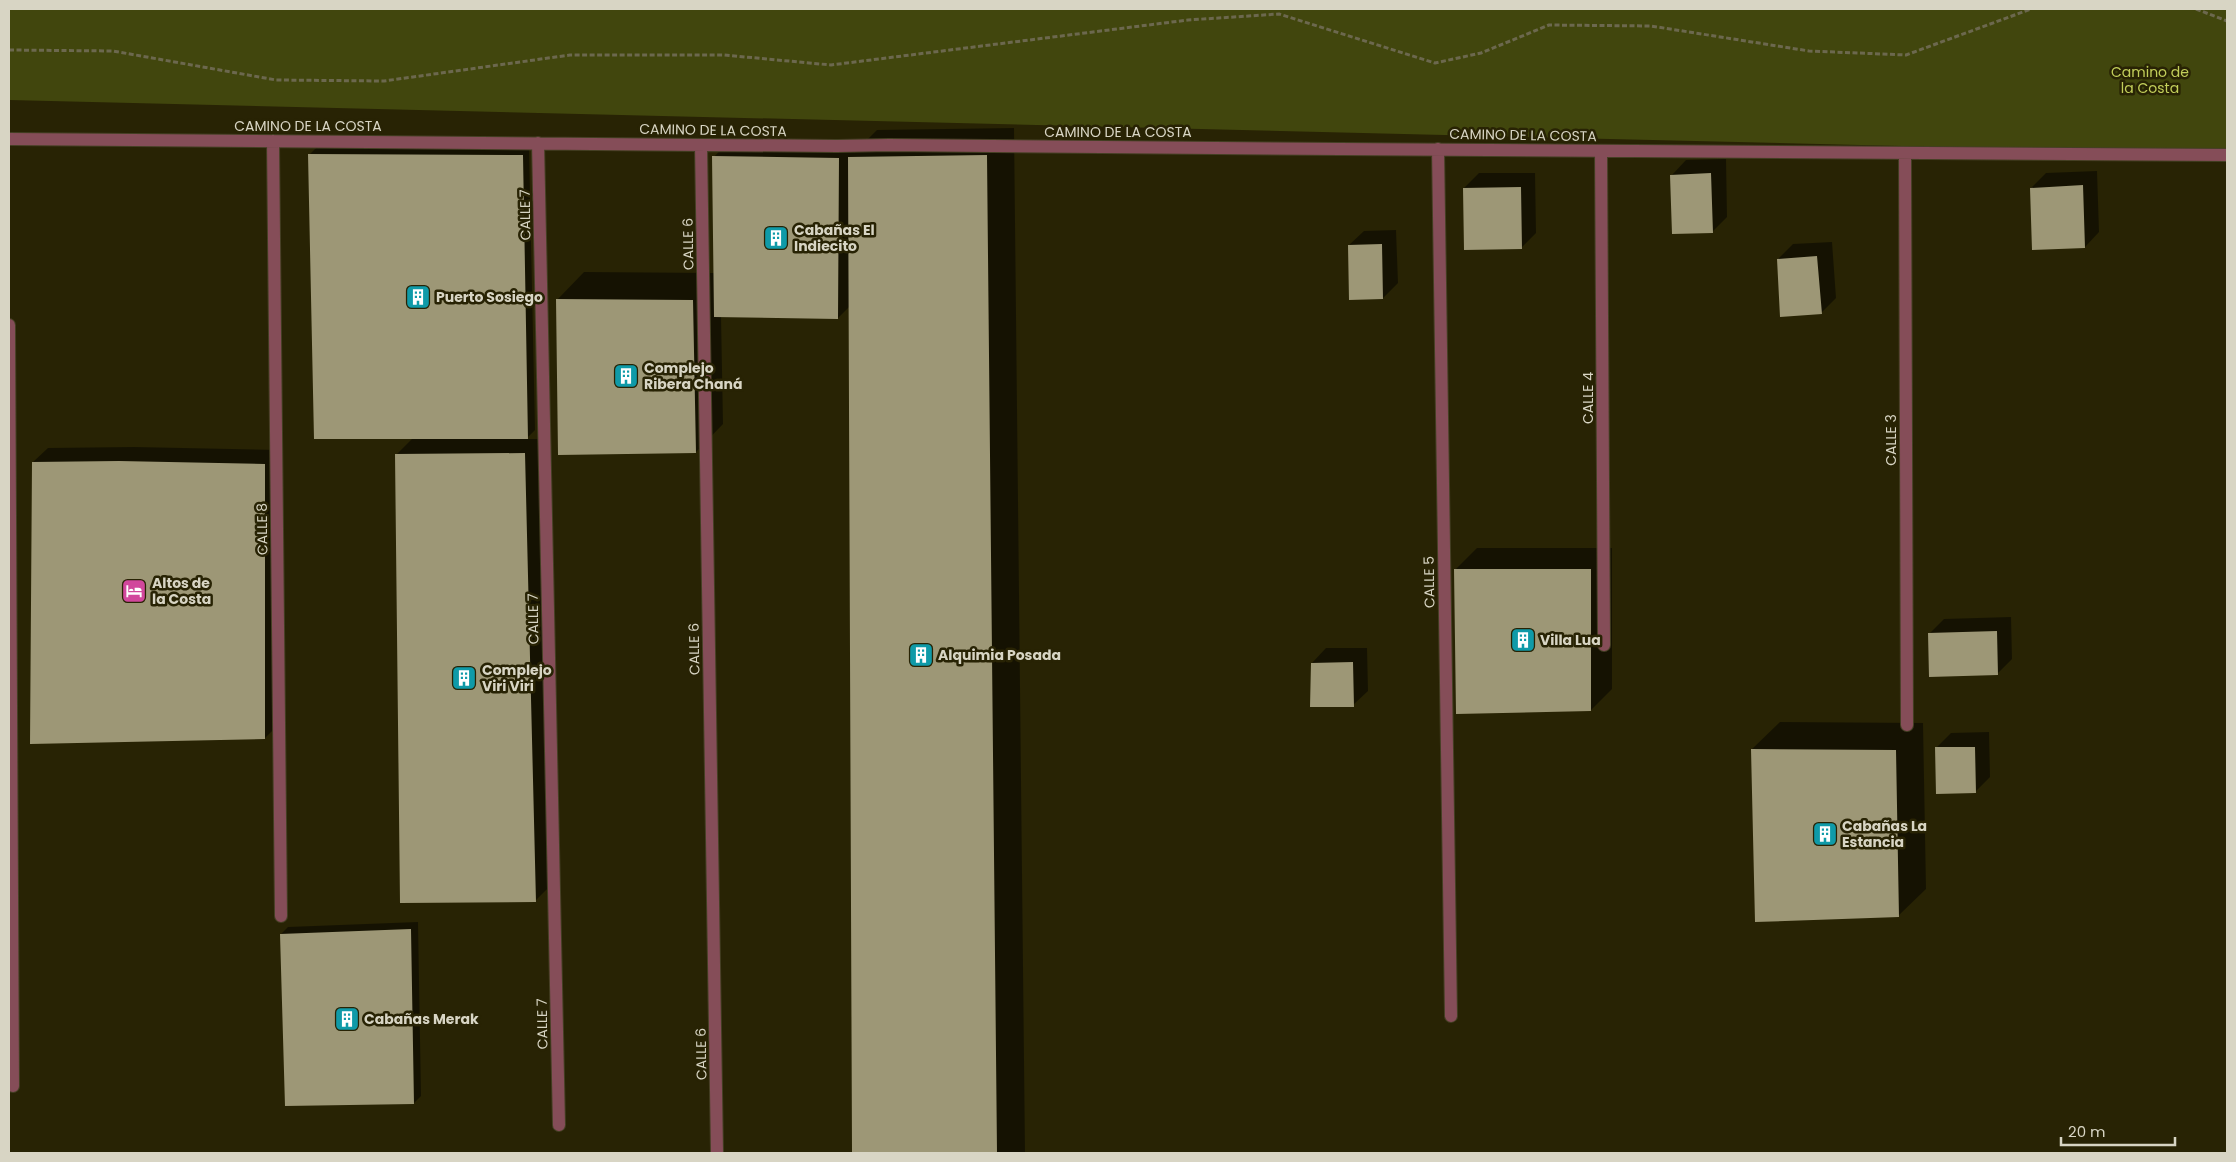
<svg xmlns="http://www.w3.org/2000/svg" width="2236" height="1162" font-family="Poppins,sans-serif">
  <rect width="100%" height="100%" fill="#282304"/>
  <path fill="#41460d" d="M 9,9 L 2227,9 L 2227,154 L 9,100 Z"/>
  <path fill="#0007" d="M 1014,128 L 1025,1153 L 853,1153 L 850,306 L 838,318 L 721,316 L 723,424 L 696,452 L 557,300 L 584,272 L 715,273 L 714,157 L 728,142 L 854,144 L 854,153 L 877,130 Z
    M 317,147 L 529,148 L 535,430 L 526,439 L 539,439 L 550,886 L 536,900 L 396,455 L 413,438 L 310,154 Z
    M 1726,159 L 1727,217 L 1713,231 L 1672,175 L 1686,160 Z
    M 2097,171 L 2099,232 L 2085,247 L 2031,188 L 2046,173 Z
    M 1479,173 L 1535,173 L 1536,233 L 1521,248 L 1464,188 Z
    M 1396,230 L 1398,283 L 1383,298 L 1349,245 L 1364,231 Z
    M 1832,242 L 1836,298 L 1821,313 L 1778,259 L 1793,244 Z
    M 134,447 L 279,450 L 280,723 L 265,738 L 33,462 L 48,448 Z
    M 1477,548 L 1612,548 L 1612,689 L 1591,710 L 1456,569 Z
    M 2011,617 L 2012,659 L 1997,674 L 1929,634 L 1944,619 Z
    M 1326,648 L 1367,648 L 1368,691 L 1353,705 L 1312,663 Z
    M 1780,722 L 1923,723 L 1926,889 L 1898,916 L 1752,749 Z
    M 1989,732 L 1990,777 L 1975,792 L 1936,748 L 1951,733 Z
    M 418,922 L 421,1096 L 414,1103 L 281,934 L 288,927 Z"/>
  <path fill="#9d9776" d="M 308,154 L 523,155 L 528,439 L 314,439 Z
    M 987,155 L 997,1153 L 852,1153 L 848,157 Z
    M 712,156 L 839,158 L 838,319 L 714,317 Z
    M 1711,173 L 1713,233 L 1672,234 L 1670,175 Z
    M 2083,185 L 2085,248 L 2032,250 L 2030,188 Z
    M 1521,187 L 1522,249 L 1464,250 L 1463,188 Z
    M 1382,244 L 1383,299 L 1349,300 L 1348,245 Z
    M 1817,256 L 1822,314 L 1780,317 L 1777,259 Z
    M 556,299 L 693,300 L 696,453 L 558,455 Z
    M 525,453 L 536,902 L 400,903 L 395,454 Z
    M 119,461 L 265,464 L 265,739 L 30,744 L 32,462 Z
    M 1454,569 L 1591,569 L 1591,711 L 1456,714 Z
    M 1997,631 L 1998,675 L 1929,677 L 1928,633 Z
    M 1353,662 L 1354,707 L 1310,707 L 1311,663 Z
    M 1935,747 L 1975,747 L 1976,793 L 1936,794 Z
    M 1751,749 L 1896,750 L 1899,917 L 1755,922 Z
    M 411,929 L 414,1104 L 285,1106 L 280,934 Z"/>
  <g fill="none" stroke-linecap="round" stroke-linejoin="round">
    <defs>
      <path id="minor" d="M 9,139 L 837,146 L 889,145 C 1335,148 1781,155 2227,155
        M 273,141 L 281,916
        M 538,143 L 559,1125
        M 701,145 L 717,1153
        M 1438,149 L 1451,1016
        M 1601,151 L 1604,645
        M 1905,155 L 1907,725
        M 9,325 L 13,1086"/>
    </defs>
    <use href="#minor" stroke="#443f23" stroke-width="14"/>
    <path stroke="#6c684e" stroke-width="3" stroke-dasharray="5 2.5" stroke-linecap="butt" d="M 2196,9 L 2227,21
      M 9,50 L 113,51 L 276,80 L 384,81 L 570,55 L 724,55 L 831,65 L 1188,20 L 1279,14 L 1435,63 L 1481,53 L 1549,25 L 1651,26 L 1809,51 L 1906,55 L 2031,9"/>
    <use href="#minor" stroke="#854d58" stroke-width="12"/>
  </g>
  <defs>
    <symbol id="building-square" viewBox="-11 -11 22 22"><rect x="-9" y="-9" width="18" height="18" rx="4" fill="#0f9aa8" stroke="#282304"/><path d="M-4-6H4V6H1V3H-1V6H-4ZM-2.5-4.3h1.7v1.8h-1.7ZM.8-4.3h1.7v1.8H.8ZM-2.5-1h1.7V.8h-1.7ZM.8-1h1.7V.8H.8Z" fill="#fff"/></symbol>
    <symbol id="hotel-square" viewBox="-11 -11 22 22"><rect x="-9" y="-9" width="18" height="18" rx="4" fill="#d1479c" stroke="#282304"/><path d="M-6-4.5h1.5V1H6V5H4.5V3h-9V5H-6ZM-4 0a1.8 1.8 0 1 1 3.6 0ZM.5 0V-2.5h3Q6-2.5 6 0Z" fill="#fff"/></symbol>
  </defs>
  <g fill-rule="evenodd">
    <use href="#building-square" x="762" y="224" width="28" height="28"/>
    <use href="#building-square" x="404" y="283" width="28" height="28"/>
    <use href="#building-square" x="612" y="362" width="28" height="28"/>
    <use href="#hotel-square" x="120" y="577" width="28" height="28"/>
    <use href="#building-square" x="1509" y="626" width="28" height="28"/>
    <use href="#building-square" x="907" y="641" width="28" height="28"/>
    <use href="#building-square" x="450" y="664" width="28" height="28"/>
    <use href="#building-square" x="1811" y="820" width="28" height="28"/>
    <use href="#building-square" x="333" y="1005" width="28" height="28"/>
  </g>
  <g text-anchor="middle" stroke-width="5" stroke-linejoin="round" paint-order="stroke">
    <g font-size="14" fill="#c2ce5a" stroke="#282304">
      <text x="2150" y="77">Camino de<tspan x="2150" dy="16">la Costa</tspan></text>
    </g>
    <g font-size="14" fill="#d8d5c4" stroke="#282304">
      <text x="308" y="131">CAMINO DE LA COSTA</text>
      <text transform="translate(713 130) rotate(1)" y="5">CAMINO DE LA COSTA</text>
      <text x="1118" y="137">CAMINO DE LA COSTA</text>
      <text transform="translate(1523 135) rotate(1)" y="5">CAMINO DE LA COSTA</text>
      <text transform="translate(525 215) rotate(-91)" y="5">CALLE 7</text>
      <text transform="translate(688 244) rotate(-91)" y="5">CALLE 6</text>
      <text transform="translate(1588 398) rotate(-90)" y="5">CALLE 4</text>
      <text transform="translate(1891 440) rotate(-90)" y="5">CALLE 3</text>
      <text transform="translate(262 529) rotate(-91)" y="5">CALLE 8</text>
      <text transform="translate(1429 582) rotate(-91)" y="5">CALLE 5</text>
      <text transform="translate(533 619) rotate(-91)" y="5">CALLE 7</text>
      <text transform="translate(694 649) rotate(-91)" y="5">CALLE 6</text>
      <text transform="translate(542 1024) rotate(-91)" y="5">CALLE 7</text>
      <text transform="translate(701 1054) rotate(-91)" y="5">CALLE 6</text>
    </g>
    <g font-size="14" font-weight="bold" fill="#d8d5c4" stroke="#282304" text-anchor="start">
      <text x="794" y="235">Cabañas El<tspan x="794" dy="16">Indiecito</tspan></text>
      <text x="436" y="302">Puerto Sosiego</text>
      <text x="644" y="373">Complejo<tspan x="644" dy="16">Ribera Chaná</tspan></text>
      <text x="152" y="588">Altos de<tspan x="152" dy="16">la Costa</tspan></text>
      <text x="1540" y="645">Villa Lua</text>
      <text x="938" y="660">Alquimia Posada</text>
      <text x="482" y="675">Complejo<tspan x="482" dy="16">Viri Viri</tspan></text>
      <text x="1842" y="831">Cabañas La<tspan x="1842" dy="16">Estancia</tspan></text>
      <text x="364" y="1024">Cabañas Merak</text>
    </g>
  </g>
  <rect width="2236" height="1162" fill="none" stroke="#d8d5c4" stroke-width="20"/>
  <path d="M2061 1137v8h114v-8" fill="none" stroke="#d8d5c4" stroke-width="2.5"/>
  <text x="2068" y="1137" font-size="15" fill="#d8d5c4" stroke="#282304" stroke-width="4" paint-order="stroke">20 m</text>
</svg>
